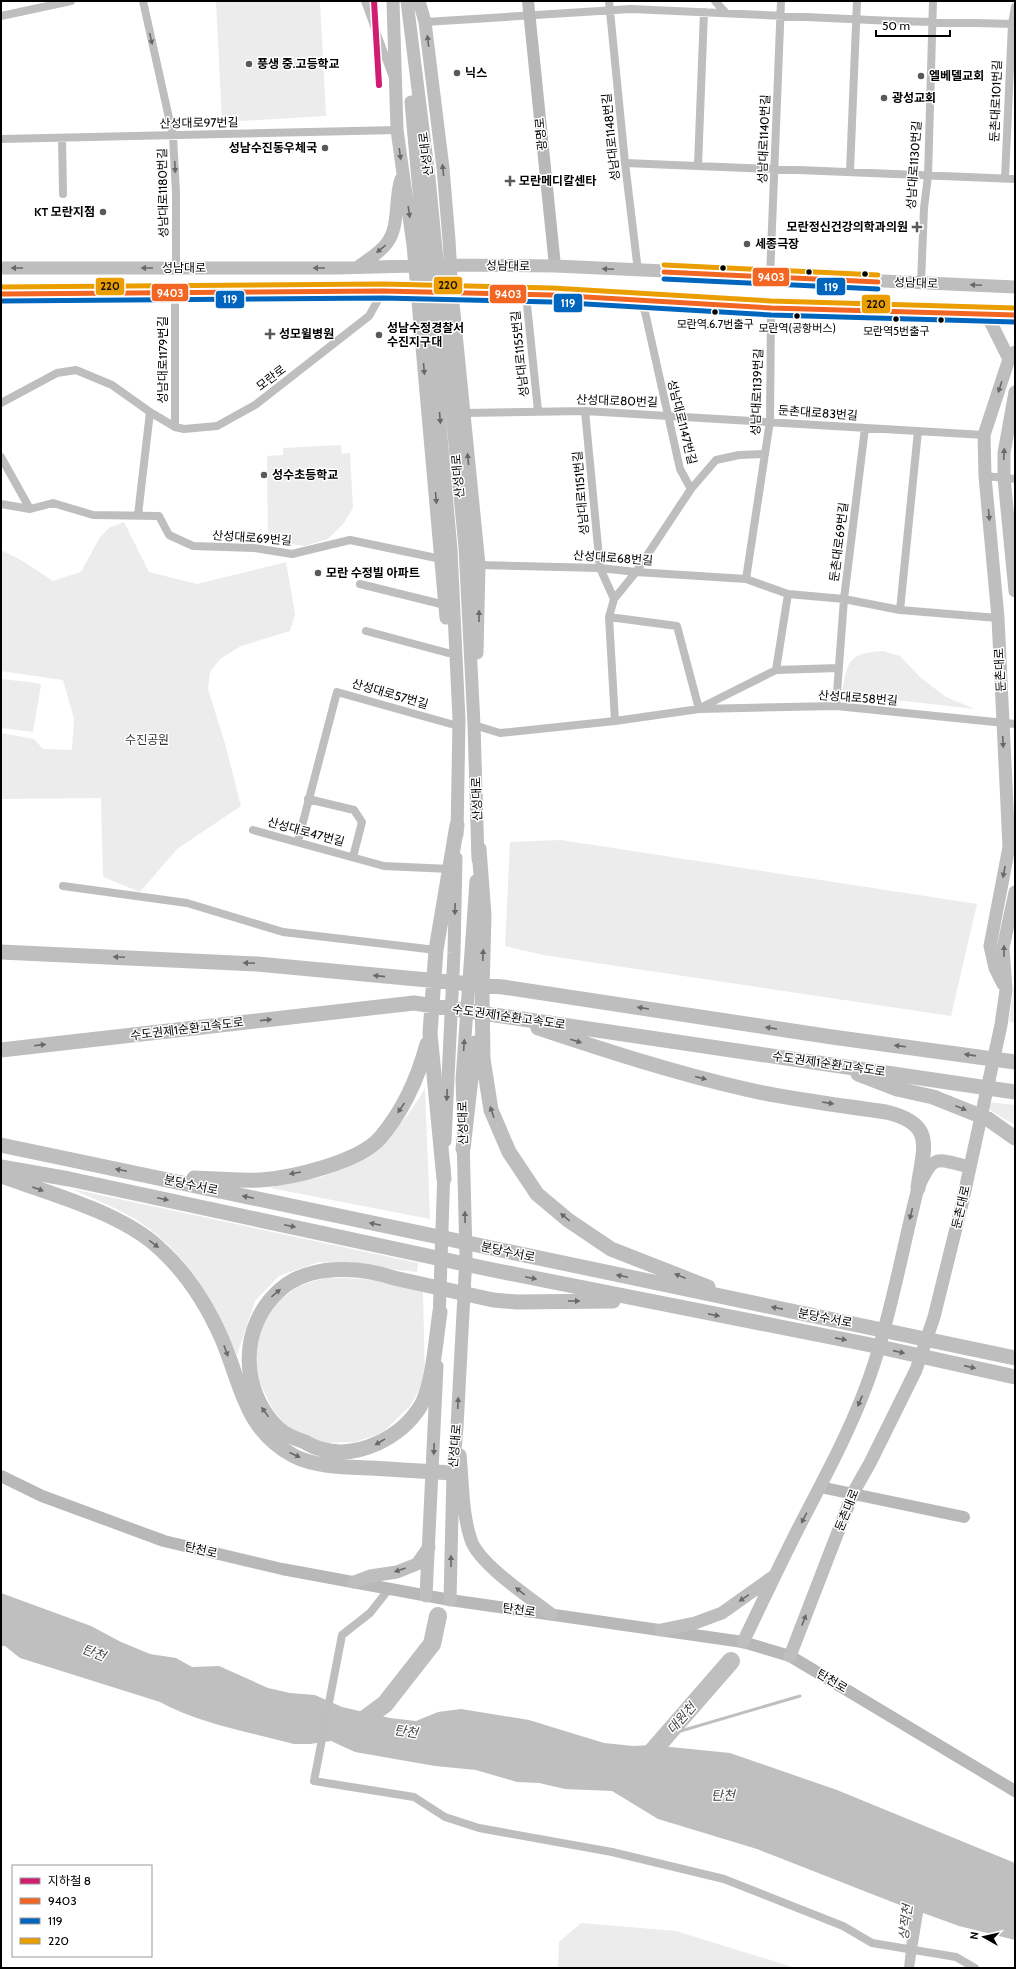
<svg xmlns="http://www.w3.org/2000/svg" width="1016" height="1969" font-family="Cabin,'Noto Sans KR',sans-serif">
  <rect width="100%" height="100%" fill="#fff"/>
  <path fill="#ececec" d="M 216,1 L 320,1 L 326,116 L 222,122 Z
    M 341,445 L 342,454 L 350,453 L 353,508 L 344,523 L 328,539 L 305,546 L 268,541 L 267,456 L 283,455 L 283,448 Z
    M 124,522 L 149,572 L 197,584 L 286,562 L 295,614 L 290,631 L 241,646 L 220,659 L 210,672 L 208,689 L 226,747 L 241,806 L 177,849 L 140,892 L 103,877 L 101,798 L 1,799 L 1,733 L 34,739 L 43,749 L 72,750 L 74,719 L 63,680 L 1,671 L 1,550 L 21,560 L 53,581 L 81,572 L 100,537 L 109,528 Z
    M 883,651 L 900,656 L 921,678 L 946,697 L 975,709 L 842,694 C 847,661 848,653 883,651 Z
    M 1,679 L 38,683 L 41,685 L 33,732 L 1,728 Z
    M 561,840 L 977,904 L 951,1016 L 543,955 L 505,946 L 510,842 Z
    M 1015,977 L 1015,1023 L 1009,1022 Z
    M 425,1088 L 430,1219 L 270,1188 C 278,1185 287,1182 296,1181 C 305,1179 315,1179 324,1176 C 369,1161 402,1129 425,1088 Z
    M 977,1101 L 1015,1105 L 1015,1125 L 1001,1117 Z
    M 72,1189 L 418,1263 L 417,1272 L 319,1262 L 279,1276 L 255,1301 L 237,1355 C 216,1302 185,1250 135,1219 C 115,1207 93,1199 72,1189 Z
    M 328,1277 L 378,1280 L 423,1292 L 425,1381 L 409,1407 L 382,1433 L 355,1442 L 324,1443 L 287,1427 L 272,1408 L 259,1381 L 255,1357 L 262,1327 L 274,1305 L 298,1286 Z
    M 581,1923 L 676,1931 L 796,1968 L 558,1968 L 559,1942 Z"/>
  <path fill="#bfbfbf" d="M 1,1593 L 91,1626 L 121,1642 L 150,1654 L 176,1658 L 192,1667 L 219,1666 L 268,1688 L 290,1693 L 315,1695 L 342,1707 L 390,1718 L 416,1721 L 438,1712 L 461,1709 L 529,1720 L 604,1743 L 633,1746 L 651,1745 L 730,1753 L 837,1790 L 1015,1863 L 1015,1940 L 959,1926 L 923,1913 L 914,1968 L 904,1968 L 910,1909 L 757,1849 L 658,1819 L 612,1791 L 565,1789 L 539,1783 L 517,1782 L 476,1770 L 435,1766 L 355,1752 L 331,1741 L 310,1744 L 294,1744 C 249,1732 201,1724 160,1702 L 20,1658 L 5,1646 L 1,1646 Z"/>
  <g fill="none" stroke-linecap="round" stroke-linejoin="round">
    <path stroke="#bfbfbf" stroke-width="3" d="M 667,1735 L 800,1696"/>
    <path stroke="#bfbfbf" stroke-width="18" d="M 358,1724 L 385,1704 L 432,1644 L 438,1616
      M 640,1763 L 644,1761 L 731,1661"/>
    <path stroke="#bebebe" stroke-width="8" d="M 143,1 L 173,136 L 176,193 L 176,269
      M 365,1 L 392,75
      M 609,1 L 625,163 L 638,271
      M 715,1 L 726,13
      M 1,16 L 71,1
      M 425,22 L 631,9 L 893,21 L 1015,24
      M 62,138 L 63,194
      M 1,139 L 397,130
      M 625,163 L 1015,179
      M 698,165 L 704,12
      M 850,171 L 857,1
      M 1005,178 L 1012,24 L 1015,7
      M 770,277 L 781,1
      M 921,283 L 924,208 L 928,176 L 933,1
      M 526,295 L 538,411
      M 1,403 L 57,373 L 76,370 L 112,385 L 150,412 L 175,427 L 184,429 L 217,426 L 255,405 L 369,316 L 383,291
      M 585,411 L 600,568 L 614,599 L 609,617 L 615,721
      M 464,413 L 585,411 L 984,435
      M 175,427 L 175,294
      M 1,457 L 30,509
      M 985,476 L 1015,479
      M 691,489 L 716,460 L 739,455 L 765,454
      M 1,504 L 30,509 L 53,503 L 93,515 L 159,516 L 169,535 L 193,546 L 254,548 L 292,554 L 350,540 L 441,559
      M 138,515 L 150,412
      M 479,565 L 600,568 L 636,572 L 746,579 L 788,594 L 844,599 L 900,610 L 998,618
      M 746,579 L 770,421 L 771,308
      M 360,584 L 445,605
      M 614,599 L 636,572 L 691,489 L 680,469 L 645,312 L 640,300
      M 900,610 L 918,431
      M 609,617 L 677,626 L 699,709
      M 366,631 L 448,653
      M 776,670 L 788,594
      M 836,706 L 844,599 L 865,428
      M 702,707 L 776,670 L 838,668
      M 474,725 L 500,733 L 615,721 L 699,709 L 836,706 L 1015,724
      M 308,799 L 354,810 L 362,822 L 353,857
      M 253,830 L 384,866 L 450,869
      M 298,841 L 337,692 L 451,724
      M 63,886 L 187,903 L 283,932 L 436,950
      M 389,1589 L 370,1613 L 342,1635 L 314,1781 L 414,1797 L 445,1817 L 479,1828 L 612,1852 L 724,1879 L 843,1926 L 872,1943 L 956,1957 L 975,1968"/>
    <path stroke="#b8b8b8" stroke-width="12" d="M 528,1 L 555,266
      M 1,1476 L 42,1496 L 164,1541 L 282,1569 L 450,1600 L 743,1642 L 790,1656 L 1015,1791
      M 820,1487 L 964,1517"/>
    <path stroke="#bebebe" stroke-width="13" d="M 393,1 L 397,130 L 413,245 L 446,618
      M 407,1 L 429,178 L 465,547 L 474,725 L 478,859
      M 419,1 L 425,22 L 443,168 L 449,240 L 452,293 L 479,565 L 477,653
      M 411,102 L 451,549 L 459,720 L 457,835
      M 358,267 C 367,260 380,253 387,243 C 400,226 394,199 401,179
      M 1,268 L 337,268 L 450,265 L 555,266 L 1015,287
      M 1,294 L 383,291 L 552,295 L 771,308 L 1015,315
      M 986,313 L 1009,359
      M 1015,392 L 1004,453 L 1004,478 L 1015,591
      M 1003,984 L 995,968 L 990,946 L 1009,847 L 998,618 L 985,476 L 984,435 L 1009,359 L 1015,352
      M 463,1107 L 462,1080 L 476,881
      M 445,1141 L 454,953 L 456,858
      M 439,1322 L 444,1168
      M 460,1455 C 463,1483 462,1513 471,1540 C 479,1564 530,1598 551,1614
      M 354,1582 L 370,1576 L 397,1572 L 417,1564 L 429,1547
      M 426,1596 L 437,1366
      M 450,1600 L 453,1473 L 457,1427 L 466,1256 L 463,1138
      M 661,1630 L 695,1623 L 722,1613 L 774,1576
      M 743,1642 C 762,1603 780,1564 800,1525 C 827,1473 856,1420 874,1364 C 893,1306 903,1246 918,1188 C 934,1153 935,1159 970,1167
      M 790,1656 L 853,1493 L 870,1463 L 916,1370 L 934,1317 L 962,1204 L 1001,1025 L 1006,990 L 1003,948 L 1015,892"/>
    <path stroke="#bebebe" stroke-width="15" d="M 479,849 L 484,915 L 482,990 L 483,1059 L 491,1110 L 509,1152 L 537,1194 L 568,1220 L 611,1249 L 708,1287
      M 1,952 L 257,964 L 503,987 L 832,1037 L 1015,1062
      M 538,1028 C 607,1051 675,1073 745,1089 C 792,1100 839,1105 886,1112 C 937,1124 923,1148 918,1188
      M 1,1050 L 414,1003 L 1015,1092
      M 858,1074 L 897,1089 L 933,1097 L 988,1119 L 1015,1138
      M 1,1145 L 1015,1358
      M 463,1149 L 475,1043
      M 1,1167 L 69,1179 L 493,1270 L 866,1344 L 1015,1377
      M 1,1176 C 49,1193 122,1213 159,1248 C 187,1273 207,1305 222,1339 C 242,1386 244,1429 294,1456 C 315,1467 348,1467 371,1468 C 399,1470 426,1471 453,1473
      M 194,1178 C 216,1179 239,1181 261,1180 C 292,1178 359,1162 380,1138 C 403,1111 418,1078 427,1044
      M 444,1179 L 430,1033 L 436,950 L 457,825
      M 440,1312 C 436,1337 433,1387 420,1407 C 401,1437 358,1460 321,1449 C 316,1448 310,1445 305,1442 C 296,1439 285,1435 278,1428 C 239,1390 239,1325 281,1289 C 310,1264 359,1266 394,1278 L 493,1300 L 517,1302 L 613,1301"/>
    <defs>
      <path id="bus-1" d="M 664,272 L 878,282
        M 1,294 L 383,291 L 552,295 L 771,308 L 1015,315"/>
      <path id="bus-2" d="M 664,279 L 878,289
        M 1,301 L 383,298 L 552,302 L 771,315 L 1015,322"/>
      <path id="bus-3" d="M 664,265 L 878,275
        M 1,287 L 383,284 L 552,288 L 771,301 L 1015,308"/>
    </defs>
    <use href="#bus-1" stroke="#fff" stroke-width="8"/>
    <use href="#bus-2" stroke="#fff" stroke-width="8"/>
    <use href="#bus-3" stroke="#fff" stroke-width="8"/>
    <use href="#bus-1" stroke="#f26522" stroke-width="5"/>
    <use href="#bus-2" stroke="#0065bd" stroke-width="5"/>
    <use href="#bus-3" stroke="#eb9e00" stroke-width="5"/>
    <defs>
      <path id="metro-1" d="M 374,1 L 379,85"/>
    </defs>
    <use href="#metro-1" stroke="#fff" stroke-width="9"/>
    <use href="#metro-1" stroke="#d11d70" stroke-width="6"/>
  </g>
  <defs><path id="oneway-solid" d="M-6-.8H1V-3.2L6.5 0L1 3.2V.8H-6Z"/></defs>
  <g fill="#686868">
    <use href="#oneway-solid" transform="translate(151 39) rotate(77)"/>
    <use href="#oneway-solid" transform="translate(428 41) rotate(-97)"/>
    <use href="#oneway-solid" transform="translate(400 154) rotate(82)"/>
    <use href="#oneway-solid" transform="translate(175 167) rotate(87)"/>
    <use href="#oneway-solid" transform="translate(443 170) rotate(-96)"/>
    <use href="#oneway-solid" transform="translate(409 212) rotate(82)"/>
    <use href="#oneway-solid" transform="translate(381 249) rotate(141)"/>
    <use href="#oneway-solid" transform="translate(17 268) rotate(-180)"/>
    <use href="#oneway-solid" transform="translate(147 268) rotate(-180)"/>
    <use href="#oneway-solid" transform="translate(319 268) rotate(180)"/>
    <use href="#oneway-solid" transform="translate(608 269) rotate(-177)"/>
    <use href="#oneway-solid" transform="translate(976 285) rotate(-178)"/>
    <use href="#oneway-solid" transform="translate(424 369) rotate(85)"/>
    <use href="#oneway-solid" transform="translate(1000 387) rotate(108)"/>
    <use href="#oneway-solid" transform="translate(440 418) rotate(85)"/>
    <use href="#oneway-solid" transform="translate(1004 454) rotate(-87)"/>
    <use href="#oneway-solid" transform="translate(468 459) rotate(-96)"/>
    <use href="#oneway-solid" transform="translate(436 498) rotate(85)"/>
    <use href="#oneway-solid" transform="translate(989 515) rotate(85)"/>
    <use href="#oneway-solid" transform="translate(479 616) rotate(-90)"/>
    <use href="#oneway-solid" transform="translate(1003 742) rotate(87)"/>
    <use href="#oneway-solid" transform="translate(1004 872) rotate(101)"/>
    <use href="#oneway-solid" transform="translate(455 909) rotate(91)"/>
    <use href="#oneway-solid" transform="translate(1004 951) rotate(-89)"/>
    <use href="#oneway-solid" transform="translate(483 955) rotate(-88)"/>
    <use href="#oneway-solid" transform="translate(119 957) rotate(-177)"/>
    <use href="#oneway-solid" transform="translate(249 963) rotate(-177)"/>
    <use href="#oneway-solid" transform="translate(379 976) rotate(-174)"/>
    <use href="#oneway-solid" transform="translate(643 1008) rotate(-171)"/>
    <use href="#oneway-solid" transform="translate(266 1020) rotate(-6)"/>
    <use href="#oneway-solid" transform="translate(771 1028) rotate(-171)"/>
    <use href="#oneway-solid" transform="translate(576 1041) rotate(17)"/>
    <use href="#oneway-solid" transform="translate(40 1045) rotate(-7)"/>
    <use href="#oneway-solid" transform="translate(464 1045) rotate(-86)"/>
    <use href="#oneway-solid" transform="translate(900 1046) rotate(-173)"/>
    <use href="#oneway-solid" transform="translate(970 1055) rotate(-172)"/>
    <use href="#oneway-solid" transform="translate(701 1078) rotate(14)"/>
    <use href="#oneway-solid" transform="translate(447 1095) rotate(93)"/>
    <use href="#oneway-solid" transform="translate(828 1103) rotate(9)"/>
    <use href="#oneway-solid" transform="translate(401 1108) rotate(124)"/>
    <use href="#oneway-solid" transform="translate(961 1108) rotate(22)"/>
    <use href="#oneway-solid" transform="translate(492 1112) rotate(-109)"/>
    <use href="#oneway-solid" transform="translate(121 1170) rotate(-168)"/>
    <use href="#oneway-solid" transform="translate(295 1173) rotate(170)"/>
    <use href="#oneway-solid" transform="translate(38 1189) rotate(20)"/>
    <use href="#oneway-solid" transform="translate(248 1197) rotate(-168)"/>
    <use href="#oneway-solid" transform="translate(163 1199) rotate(12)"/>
    <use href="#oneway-solid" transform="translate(911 1214) rotate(104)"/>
    <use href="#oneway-solid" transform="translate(465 1217) rotate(-91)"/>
    <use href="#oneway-solid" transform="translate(565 1217) rotate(-141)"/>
    <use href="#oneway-solid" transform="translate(375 1224) rotate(-168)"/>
    <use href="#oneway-solid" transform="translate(290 1226) rotate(12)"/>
    <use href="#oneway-solid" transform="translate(154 1244) rotate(37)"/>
    <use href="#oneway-solid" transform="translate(622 1276) rotate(-168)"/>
    <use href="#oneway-solid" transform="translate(680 1276) rotate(-158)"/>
    <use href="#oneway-solid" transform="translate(531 1278) rotate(12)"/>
    <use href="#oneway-solid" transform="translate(276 1293) rotate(-40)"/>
    <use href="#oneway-solid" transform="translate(574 1301)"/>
    <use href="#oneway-solid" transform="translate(777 1308) rotate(-169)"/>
    <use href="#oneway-solid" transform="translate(714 1315) rotate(11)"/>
    <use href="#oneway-solid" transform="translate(841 1339) rotate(11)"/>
    <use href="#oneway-solid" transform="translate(226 1351) rotate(70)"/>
    <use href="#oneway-solid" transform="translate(899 1352) rotate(13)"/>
    <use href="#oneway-solid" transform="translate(970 1367) rotate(13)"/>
    <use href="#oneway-solid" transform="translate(860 1401) rotate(113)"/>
    <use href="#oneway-solid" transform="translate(458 1403) rotate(-87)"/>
    <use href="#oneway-solid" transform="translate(265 1412) rotate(-126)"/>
    <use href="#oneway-solid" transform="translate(380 1442) rotate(149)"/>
    <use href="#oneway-solid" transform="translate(434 1449) rotate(92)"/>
    <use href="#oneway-solid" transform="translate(295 1455) rotate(25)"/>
    <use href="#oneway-solid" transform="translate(804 1518) rotate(118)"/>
    <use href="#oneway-solid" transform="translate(451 1561) rotate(-90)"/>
    <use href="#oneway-solid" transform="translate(400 1570) rotate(161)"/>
    <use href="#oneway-solid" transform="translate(520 1591) rotate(-141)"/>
    <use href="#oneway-solid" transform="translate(744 1598) rotate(146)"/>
    <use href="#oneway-solid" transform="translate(804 1620) rotate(-69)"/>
  </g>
  <g fill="#595959" stroke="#fff" stroke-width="1.5">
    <circle cx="249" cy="64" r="4"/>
    <circle cx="457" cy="73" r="4"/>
    <circle cx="921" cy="76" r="4"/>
    <circle cx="884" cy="98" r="4"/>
    <circle cx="325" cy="148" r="4"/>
    <path d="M508 175h4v4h4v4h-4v4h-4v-4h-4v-4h4z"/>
    <circle cx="103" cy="212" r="4"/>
    <path d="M915 221h4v4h4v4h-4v4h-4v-4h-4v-4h4z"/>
    <circle cx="747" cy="244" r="4"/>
    <path d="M268 328h4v4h4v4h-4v4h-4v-4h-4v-4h4z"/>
    <circle cx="379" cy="335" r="4"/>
    <circle cx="264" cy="475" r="4"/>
    <circle cx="318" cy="573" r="4"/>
  </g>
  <g fill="#000" stroke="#fff" stroke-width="1.5">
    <circle cx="723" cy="268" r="3.5"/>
    <circle cx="809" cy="272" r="3.5"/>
    <circle cx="865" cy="274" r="3.5"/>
    <circle cx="715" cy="312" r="3.5"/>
    <circle cx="797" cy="316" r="3.5"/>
    <circle cx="896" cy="319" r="3.5"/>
    <circle cx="941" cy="320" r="3.5"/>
  </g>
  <g text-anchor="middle" stroke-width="3" stroke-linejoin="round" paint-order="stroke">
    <g font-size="11" fill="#000" stroke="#fff">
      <text x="715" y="328">모란역.6.7번출구</text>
      <text x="797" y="332">모란역(공항버스)</text>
      <text x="896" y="335">모란역5번출구</text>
    </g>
    <g font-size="12" font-weight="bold" fill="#000" stroke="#fff" text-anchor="start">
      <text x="257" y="68">풍생 중.고등학교</text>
      <text x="465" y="77">닉스</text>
      <text x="929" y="80">엘베델교회</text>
      <text x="892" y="102">광성교회</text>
      <text x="317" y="152" text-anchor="end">성남수진동우체국</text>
      <text x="519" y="185">모란메디칼센타</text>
      <text x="95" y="216" text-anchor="end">KT 모란지점</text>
      <text x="908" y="231" text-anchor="end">모란정신건강의학과의원</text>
      <text x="755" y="248">세종극장</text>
      <text x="387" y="332">성남수정경찰서<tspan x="387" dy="14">수진지구대</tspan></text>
      <text x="279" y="338">성모윌병원</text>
      <text x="272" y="479">성수초등학교</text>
      <text x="326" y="577">모란 수정빌 아파트</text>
    </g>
    <g font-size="12" fill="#000" stroke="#fff">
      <text transform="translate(996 101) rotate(-88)" y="4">둔촌대로101번길</text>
      <text transform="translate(199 123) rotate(-1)" y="4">산성대로97번길</text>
      <text transform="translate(541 134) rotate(-95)" y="4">광명로</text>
      <text transform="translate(611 137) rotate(-96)" y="4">성남대로1148번길</text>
      <text transform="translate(764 139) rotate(-88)" y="4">성남대로1140번길</text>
      <text transform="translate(426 154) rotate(-97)" y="4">산성대로</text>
      <text transform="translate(914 165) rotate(-86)" y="4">성남대로1130번길</text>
      <text transform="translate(163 193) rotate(-91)" y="4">성남대로1180번길</text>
      <text transform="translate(508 266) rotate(1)" y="4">성남대로</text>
      <text x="184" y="272">성남대로</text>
      <text transform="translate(916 283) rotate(2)" y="4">성남대로</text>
      <text transform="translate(520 354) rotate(-96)" y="4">성남대로1155번길</text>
      <text transform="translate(163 360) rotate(-90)" y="4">성남대로1179번길</text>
      <text transform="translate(271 378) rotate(-37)" y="4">모란로</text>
      <text transform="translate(757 392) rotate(-88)" y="4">성남대로1139번길</text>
      <text transform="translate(617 401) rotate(2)" y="4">산성대로80번길</text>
      <text transform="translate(818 413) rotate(4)" y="4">둔촌대로83번길</text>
      <text transform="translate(682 422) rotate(76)" y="4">성남대로1147번길</text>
      <text transform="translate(458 476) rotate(-95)" y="4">산성대로</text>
      <text transform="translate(581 493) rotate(-95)" y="4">성남대로1151번길</text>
      <text transform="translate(252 538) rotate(4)" y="4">산성대로69번길</text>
      <text transform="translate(839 542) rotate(-83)" y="4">둔촌대로69번길</text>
      <text transform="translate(613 558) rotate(4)" y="4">산성대로68번길</text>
      <text transform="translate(1000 670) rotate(-93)" y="4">둔촌대로</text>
      <text transform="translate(390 694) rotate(16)" y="4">산성대로57번길</text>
      <text transform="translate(858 698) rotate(4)" y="4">산성대로58번길</text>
      <text transform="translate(477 799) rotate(-92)" y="4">산성대로</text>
      <text transform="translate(306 832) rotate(15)" y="4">산성대로47번길</text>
      <text transform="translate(509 1017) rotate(8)" y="4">수도권제1순환고속도로</text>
      <text transform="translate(187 1029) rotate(-7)" y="4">수도권제1순환고속도로</text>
      <text transform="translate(829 1064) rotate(8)" y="4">수도권제1순환고속도로</text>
      <text transform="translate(463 1123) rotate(-91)" y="4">산성대로</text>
      <text transform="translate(191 1185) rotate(12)" y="4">분당수서로</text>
      <text transform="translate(961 1207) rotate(-77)" y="4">둔촌대로</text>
      <text transform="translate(508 1252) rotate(12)" y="4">분당수서로</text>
      <text transform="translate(825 1318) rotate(11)" y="4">분당수서로</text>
      <text transform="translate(455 1446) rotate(-85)" y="4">산성대로</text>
      <text transform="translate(847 1510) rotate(-68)" y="4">둔촌대로</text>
      <text transform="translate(201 1550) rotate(13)" y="4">탄천로</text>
      <text transform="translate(519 1610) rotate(8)" y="4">탄천로</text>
      <text transform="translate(832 1681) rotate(31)" y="4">탄천로</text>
    </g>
    <g font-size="12" fill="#333" stroke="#fff">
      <text x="147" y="744">수진공원</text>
    </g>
    <g font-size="13" font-style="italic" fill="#444" stroke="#fff">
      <text transform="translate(94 1652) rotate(21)" y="5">탄천</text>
      <text transform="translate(681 1718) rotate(-49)" y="5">대원천</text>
      <text transform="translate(406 1731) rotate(8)" y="5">탄천</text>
      <text x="723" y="1800">탄천</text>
      <text transform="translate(905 1922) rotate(-83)" y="5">상적천</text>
    </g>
  </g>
  <g stroke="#fff" stroke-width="1.5">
    <rect x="752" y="267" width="38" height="20" rx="4" fill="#f26522"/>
    <rect x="433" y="276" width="30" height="19" rx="4" fill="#eb9e00"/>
    <rect x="95" y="277" width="30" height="19" rx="4" fill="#eb9e00"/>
    <rect x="816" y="277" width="30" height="19" rx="4" fill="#0065bd"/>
    <rect x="151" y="283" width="38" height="19" rx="4" fill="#f26522"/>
    <rect x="489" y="284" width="38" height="20" rx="4" fill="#f26522"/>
    <rect x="215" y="290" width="30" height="19" rx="4" fill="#0065bd"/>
    <rect x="553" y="293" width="30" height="20" rx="4" fill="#0065bd"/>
    <rect x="861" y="294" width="30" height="20" rx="4" fill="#eb9e00"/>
  </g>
  <g font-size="11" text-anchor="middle" font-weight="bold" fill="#fff">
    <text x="771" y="281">9403</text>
    <text x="831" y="291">119</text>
    <text x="170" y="297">9403</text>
    <text x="508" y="298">9403</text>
    <text x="230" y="303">119</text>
    <text x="568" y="307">119</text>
  </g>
  <g font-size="11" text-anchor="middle" font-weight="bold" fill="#111">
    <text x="448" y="289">220</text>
    <text x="110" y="290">220</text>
    <text x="876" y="308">220</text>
  </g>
  <rect width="1016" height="1969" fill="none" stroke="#000000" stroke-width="4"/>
  <rect x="12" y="1865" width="140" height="92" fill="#ffffff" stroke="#999999"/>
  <rect x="20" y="1878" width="20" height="6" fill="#d11d70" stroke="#999999"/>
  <text x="48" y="1885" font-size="12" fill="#000000">지하철 8</text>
  <rect x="20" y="1898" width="20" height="6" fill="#f26522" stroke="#999999"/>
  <text x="48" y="1905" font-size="12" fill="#000000">9403</text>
  <rect x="20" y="1918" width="20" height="6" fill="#0065bd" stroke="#999999"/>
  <text x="48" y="1925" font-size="12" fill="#000000">119</text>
  <rect x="20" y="1938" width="20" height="6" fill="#eb9e00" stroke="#999999"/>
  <text x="48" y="1945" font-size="12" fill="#000000">220</text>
  <g transform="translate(984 1937) rotate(278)" stroke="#ffffff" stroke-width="3" paint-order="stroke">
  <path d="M0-3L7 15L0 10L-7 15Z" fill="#000000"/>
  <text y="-6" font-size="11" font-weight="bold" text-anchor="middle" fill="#000000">N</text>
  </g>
  <path d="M876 30v6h74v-6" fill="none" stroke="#000000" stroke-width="2"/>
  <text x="882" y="30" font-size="12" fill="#000000" stroke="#ffffff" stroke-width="3" paint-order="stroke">50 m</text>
</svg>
